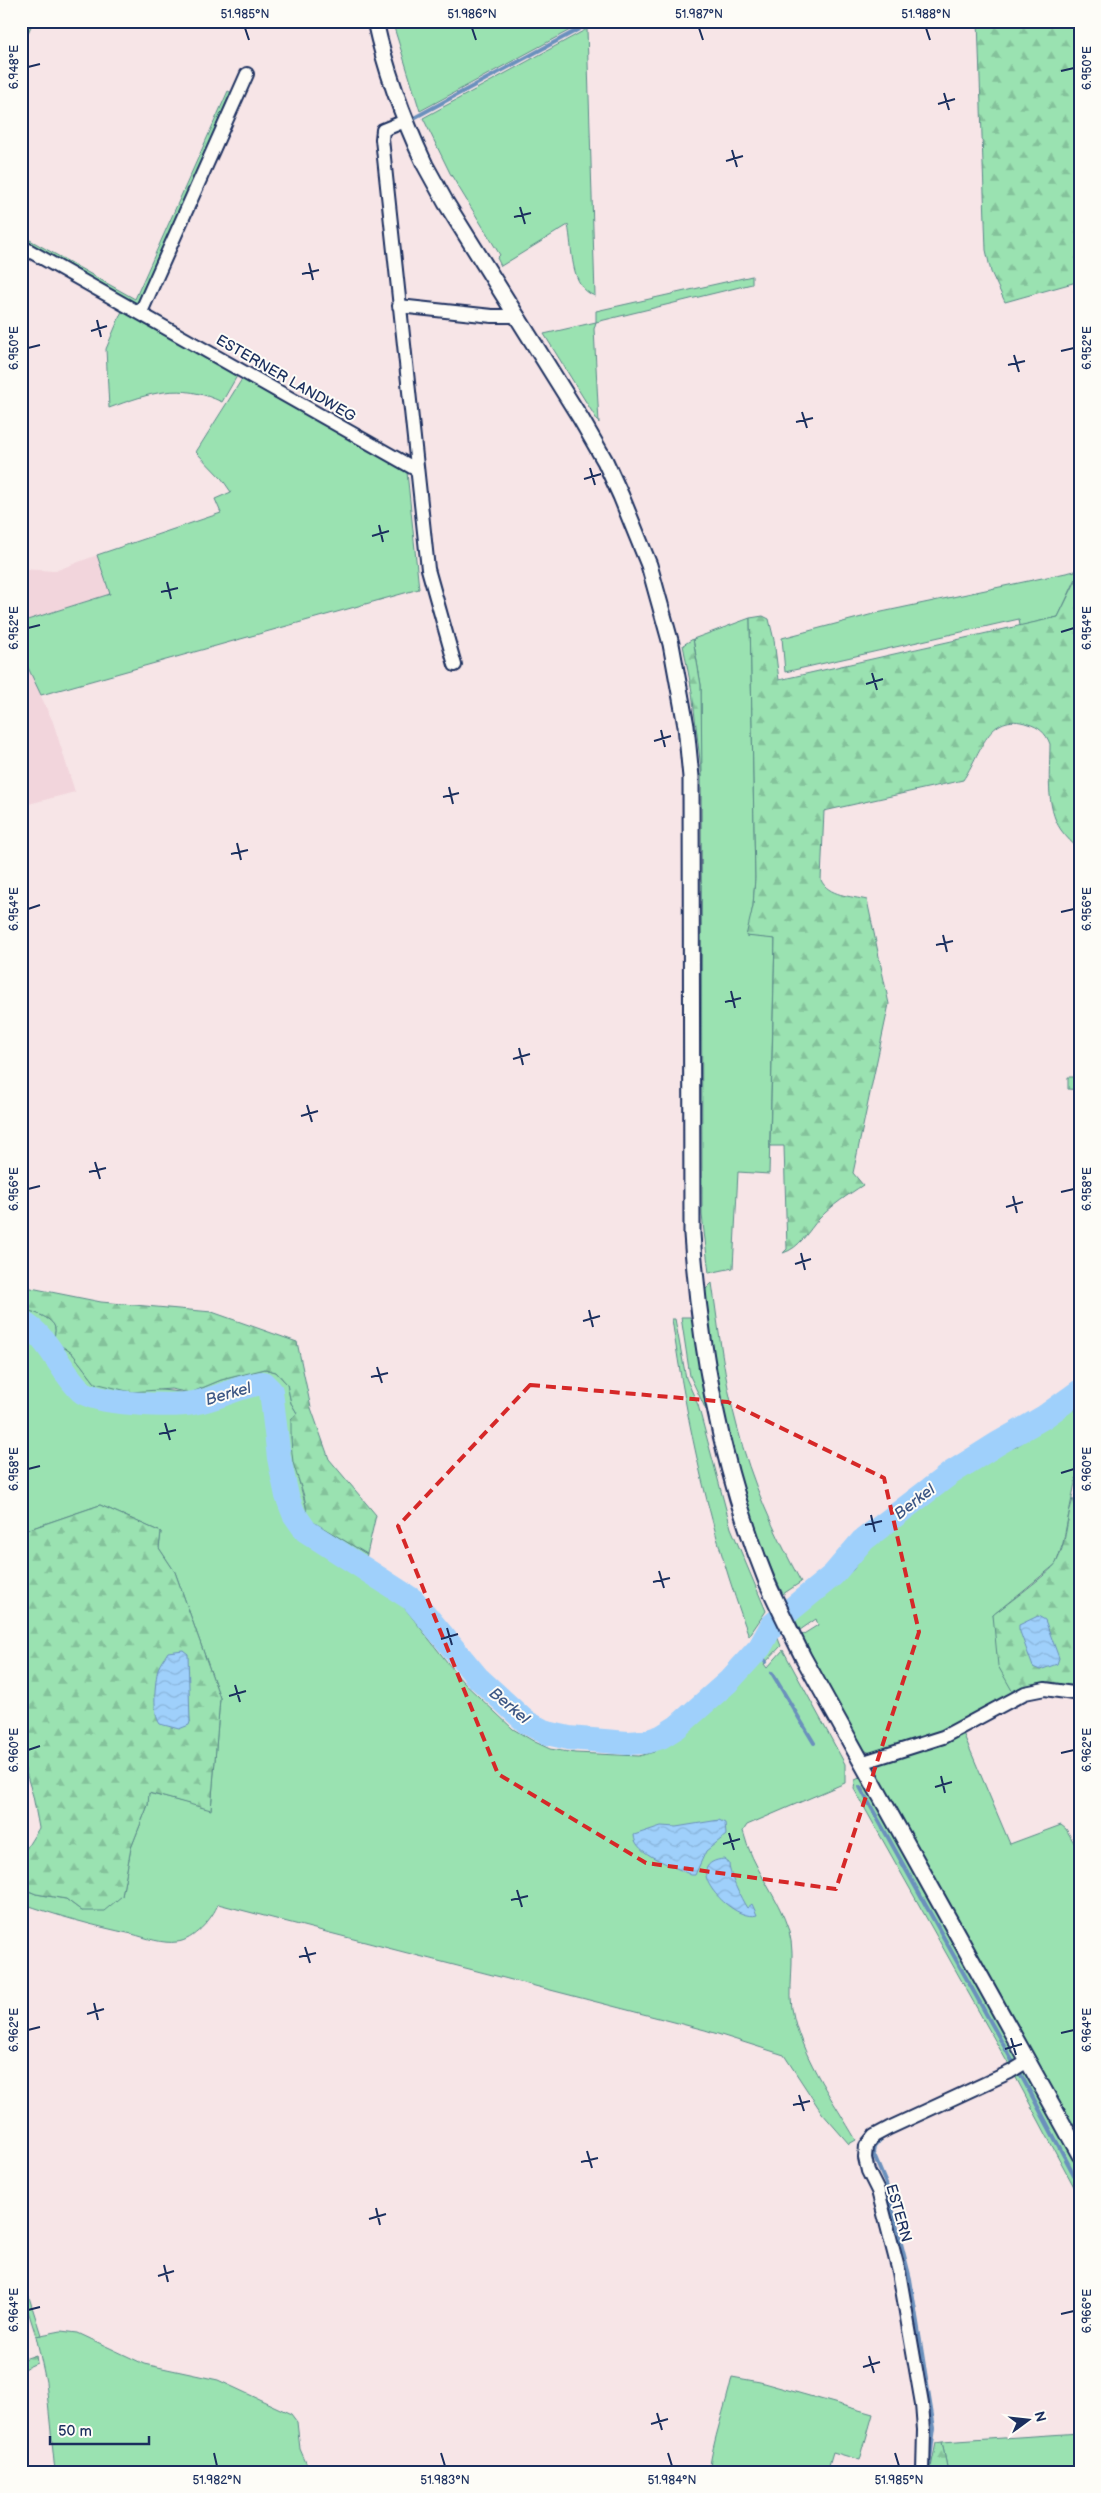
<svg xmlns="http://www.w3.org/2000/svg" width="1101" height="2493" font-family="'Balsamiq Sans',sans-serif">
  <defs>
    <pattern id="forest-firs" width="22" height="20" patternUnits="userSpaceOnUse" patternTransform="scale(1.25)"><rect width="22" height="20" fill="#9ae2b1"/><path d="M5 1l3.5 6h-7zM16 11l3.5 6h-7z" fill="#84c29b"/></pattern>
    <pattern id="water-waves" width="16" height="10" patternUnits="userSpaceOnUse" patternTransform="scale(1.25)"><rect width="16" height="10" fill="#9fd0fb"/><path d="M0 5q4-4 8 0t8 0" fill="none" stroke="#88b3da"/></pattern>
  </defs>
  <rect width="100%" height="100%" fill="#f7e5e7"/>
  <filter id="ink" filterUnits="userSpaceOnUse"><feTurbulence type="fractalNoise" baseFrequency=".02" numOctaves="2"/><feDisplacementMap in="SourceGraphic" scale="10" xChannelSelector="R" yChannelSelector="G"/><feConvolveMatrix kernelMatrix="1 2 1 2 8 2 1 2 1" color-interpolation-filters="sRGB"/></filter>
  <g filter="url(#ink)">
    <path fill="#f2d5dc" d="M 97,555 L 110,594 L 21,622 L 21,569 L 55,571 Z
      M 21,653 L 53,722 L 75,792 L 21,806 Z"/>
    <path fill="#9ae2b1" stroke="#5a8888" d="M 25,21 L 33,21 L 21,50 L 21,29 Z
      M 392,21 L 600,21 L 587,29 L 595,296 C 569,287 573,248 568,225 L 501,266 L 497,258 L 500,255 L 450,173 L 423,118 L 587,29 L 583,23 L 420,111 Z
      M 228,91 L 232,93 L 139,301 L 133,304 L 21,241 L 21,235 L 135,299 Z
      M 752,276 L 752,284 L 596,322 L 594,329 L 599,423 L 544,334 L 596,322 L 596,311 Z
      M 122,311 L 237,376 L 222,402 C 180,382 150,393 109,408 L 106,349 Z
      M 242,379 L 407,472 L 419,589 L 41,695 L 21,653 L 21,622 L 110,594 L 97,555 L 221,513 L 215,499 L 231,492 L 222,479 L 196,452 Z
      M 1080,570 L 1058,617 L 1020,626 L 1019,619 L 785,672 L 782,638 L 877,613 Z
      M 750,618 L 755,878 L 753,906 L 747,936 L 775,938 L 769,1174 L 738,1172 L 733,1268 L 709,1273 L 702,1215 L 701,685 L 693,639 Z
      M 712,1283 C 719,1331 724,1379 737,1426 C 751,1481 774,1532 801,1582 L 783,1594 C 753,1531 730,1463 718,1394 C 712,1360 708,1326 703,1292 Z
      M 21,1308 C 30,1311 53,1317 55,1328 C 56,1331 54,1337 53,1340 L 72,1353 L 95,1383 L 190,1393 L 221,1380 L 265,1369 L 276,1372 L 287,1384 L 291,1403 L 297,1413 L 291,1437 L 294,1454 L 293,1460 L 307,1510 L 315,1523 L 367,1554 L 365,1562 C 347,1551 326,1541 311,1527 C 280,1500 281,1428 276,1389 L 265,1379 C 239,1380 223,1392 199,1398 C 169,1405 107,1404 83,1385 C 67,1372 56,1349 44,1332 L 37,1325 L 21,1317 Z
      M 681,1317 L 690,1317 L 692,1321 L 706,1410 L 690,1376 Z
      M 672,1319 L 675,1319 L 686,1378 L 698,1405 L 731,1528 L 766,1611 L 749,1636 C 711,1534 687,1426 672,1319 Z
      M 21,1328 C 47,1342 53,1372 75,1391 C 83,1398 94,1405 105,1407 C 129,1411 180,1414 203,1406 C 223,1400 240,1390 261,1389 L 267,1394 L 269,1425 L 282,1500 L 290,1518 L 301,1534 L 326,1553 L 396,1597 L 462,1681 L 513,1729 L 535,1742 L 550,1749 L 575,1753 L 639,1756 L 654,1752 L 663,1743 L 680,1735 L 735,1686 L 764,1655 L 775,1631 L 781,1646 L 764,1664 L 767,1668 L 783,1650 L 845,1764 L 845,1783 L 747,1825 L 743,1831 C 752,1868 778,1896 789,1931 C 797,1960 786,1990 794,2018 C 805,2062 834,2102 856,2140 L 849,2144 L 822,2113 L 784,2055 L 705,2030 L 218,1904 C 213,1918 193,1941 177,1942 C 163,1944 146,1938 132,1934 C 94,1926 58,1916 21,1903 L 21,1888 L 36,1894 L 66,1899 L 82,1911 L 122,1896 L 131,1848 L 148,1805 L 148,1793 L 211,1809 L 220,1698 L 175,1572 L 159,1548 L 161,1532 L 100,1505 L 21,1532 Z
      M 1074,1404 L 1080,1428 L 1080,1458 L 1063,1543 L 1056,1564 L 993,1615 L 1014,1694 L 926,1738 L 871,1753 L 861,1749 L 830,1695 L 802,1635 L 818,1625 L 816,1619 L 800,1630 L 794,1617 L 853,1570 L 872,1542 L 905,1519 L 965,1471 L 986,1457 L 1016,1447 Z
      M 963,1733 L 1010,1844 L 1061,1825 L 1066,1829 L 1080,1853 L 1080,2143 L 873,1771 L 881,1762 L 955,1739 Z
      M 862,1777 L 1018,2057 L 1017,2062 L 1010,2067 L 854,1789 L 855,1780 Z
      M 1026,2070 L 1080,2171 L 1080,2198 L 1014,2074 Z
      M 61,2331 L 78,2333 L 144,2364 L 218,2380 L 291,2414 L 297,2422 L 300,2449 L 310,2472 L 55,2472 L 46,2382 L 36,2336 Z
      M 732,2377 L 760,2382 L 873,2414 L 860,2460 L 833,2452 L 827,2472 L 709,2472 C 713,2439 725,2409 732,2377 Z
      M 1080,2433 L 1080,2472 L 948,2472 L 942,2442 Z"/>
    <path fill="url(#forest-firs)" stroke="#5a8888" fill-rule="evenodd" d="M 978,21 L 1080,21 L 1080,281 L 1005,302 L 991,272 L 986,250 Z
      M 1080,572 L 1080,850 C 1073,844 1066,837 1061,830 C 1045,807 1050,770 1050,744 C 1046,733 1039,727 1028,724 C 988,710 981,754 963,780 L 824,811 L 821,880 C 828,896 851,896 867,900 L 889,1004 L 853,1173 L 863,1185 C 848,1195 832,1205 819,1219 C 808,1231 800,1248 783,1253 L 787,1249 L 784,1146 L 770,1146 L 775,939 L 746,936 L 753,906 L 755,878 L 750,618 L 763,616 L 769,619 L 774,640 L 779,680 L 1058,617 Z
      M 693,639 L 701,685 L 702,777 L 692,692 L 683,645 Z
      M 1068,1077 L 1080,1077 L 1080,1090 L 1068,1089 Z
      M 21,1286 L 101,1302 L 212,1312 L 297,1342 L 311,1408 L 329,1459 L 376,1515 L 367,1554 L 315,1523 L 306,1515 C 309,1502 296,1476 293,1462 C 291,1449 291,1433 291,1420 L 297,1413 L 291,1403 L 287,1384 L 276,1372 L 265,1369 L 221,1380 L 190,1393 L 171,1389 L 131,1392 L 95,1383 L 72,1353 L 53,1340 C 54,1337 56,1331 55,1328 C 53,1317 30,1311 21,1308 Z
      M 1073,1499 L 1080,1519 L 1080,1691 L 1014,1694 L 998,1666 L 993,1615 C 1005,1605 1051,1572 1056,1563 C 1067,1543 1066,1519 1073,1499 Z
      M 100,1505 L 161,1532 L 159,1548 L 175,1572 L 220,1698 L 211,1810 L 149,1793 L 148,1805 L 131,1848 L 122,1896 L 104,1911 L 82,1911 L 66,1899 L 36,1894 L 22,1888 L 21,1886 L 21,1857 L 39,1828 L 33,1796 L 21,1756 L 21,1532 ZM 158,1670 L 189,1709 L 190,1722 L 157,1685 Z
      M 21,2272 L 41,2335 L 36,2336 L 21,2289 Z
      M 36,2355 L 37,2363 L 21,2370 L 21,2360 Z
      M 942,2442 L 948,2472 L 930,2472 L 936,2443 Z"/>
    <path fill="url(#water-waves)" stroke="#6a90bc" d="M 1038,1616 L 1045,1620 L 1059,1658 L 1057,1664 L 1040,1670 L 1033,1667 L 1019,1629 L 1019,1625 Z
      M 183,1650 L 188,1654 L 190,1722 L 189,1725 L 179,1729 L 160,1724 C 152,1714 155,1681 158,1669 C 160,1663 165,1657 168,1652 Z
      M 719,1820 L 725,1823 L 726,1835 L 706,1851 L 695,1875 L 691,1875 C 675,1866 634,1855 634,1835 L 661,1826 L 676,1827 Z
      M 724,1859 L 729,1863 C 728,1872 741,1899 747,1908 L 752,1904 L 757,1915 C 733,1923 677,1863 724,1859 Z"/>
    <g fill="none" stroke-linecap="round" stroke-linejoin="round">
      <path stroke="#6a90bc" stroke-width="4" d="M 412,119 L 594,21
        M 758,1650 L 766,1662
        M 772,1673 L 814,1743
        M 860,1787 L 1014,2064
        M 1021,2075 L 1080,2186
        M 881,2139 L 874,2147 L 873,2153 L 886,2184 L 910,2279 L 934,2428 L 929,2466"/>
      <path stroke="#9fd0fb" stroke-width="24" d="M 21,1322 C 50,1337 58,1369 81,1391 C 95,1404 173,1407 193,1403 C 218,1399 238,1386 263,1383 L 271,1391 L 279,1458 L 287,1496 L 294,1514 L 306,1531 L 413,1600 L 477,1677 L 526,1722 L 547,1733 L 569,1738 L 627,1743 L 645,1742 L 661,1737 L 677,1727 L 729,1681 L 760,1647 L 772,1625 L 833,1575 L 862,1541 L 951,1473 L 997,1444 L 1044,1417 L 1080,1391"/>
      <defs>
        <path id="minor" d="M 405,121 L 383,130 L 382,139 L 428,569 L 455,665
          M 21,246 L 417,470
          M 399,306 L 492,316 L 518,316
          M 141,312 L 247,74
          M 861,1763 L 943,1737 L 1025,1693 L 1045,1689 L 1080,1694
          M 923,2472 L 924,2430 L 922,2404 L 899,2272 L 878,2191 L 868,2171 L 865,2158 L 866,2146 L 874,2136 L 889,2128 L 1010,2072 L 1028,2061"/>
        <path id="tertiary" d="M 375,21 C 386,72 403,118 425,165 L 446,203 L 581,419 L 605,461 L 621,496 L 649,565 L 671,644 L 686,726 L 691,777 L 692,1234 C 700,1353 722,1471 767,1582 C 778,1607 791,1632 803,1657 L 1080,2155"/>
      </defs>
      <use href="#minor" stroke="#1b2f5e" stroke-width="16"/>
      <use href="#tertiary" stroke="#1b2f5e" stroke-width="19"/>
      <use href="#minor" stroke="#fdfcf7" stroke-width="12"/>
      <use href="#tertiary" stroke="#fdfcf7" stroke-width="15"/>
    </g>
  </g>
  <path fill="none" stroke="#d62828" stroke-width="4" stroke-dasharray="10 6" stroke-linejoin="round" d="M 530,1385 L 728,1402 L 884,1478 L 919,1632 L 836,1889 L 646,1863 L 498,1774 L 398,1526 Z"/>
  <path fill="none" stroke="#1b2f5e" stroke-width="2" d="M 245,28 L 249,40M 472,28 L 476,40M 699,28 L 703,40M 926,28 L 930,40M 28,67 L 40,64M 1061,71 L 1074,68M 944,93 L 949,110M 938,104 L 955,99M 732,150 L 737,167M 726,161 L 743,156M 520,207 L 525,224M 514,217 L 531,213M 309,263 L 313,280M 302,274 L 319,270M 97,320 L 101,337M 91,331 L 107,326M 28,348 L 40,345M 1061,351 L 1074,348M 1014,355 L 1019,372M 1008,365 L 1025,361M 802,412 L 807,428M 796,422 L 813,418M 590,468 L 595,485M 584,479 L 601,474M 379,525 L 383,542M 372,536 L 389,531M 167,582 L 171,599M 161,592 L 178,588M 28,628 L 40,625M 1061,632 L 1074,628M 872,673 L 877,690M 866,684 L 883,679M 661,730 L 665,747M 654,741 L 671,736M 449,787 L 453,804M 443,797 L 459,793M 237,843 L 241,860M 231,854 L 248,850M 28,909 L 40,905M 1061,912 L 1074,909M 943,935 L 947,952M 936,945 L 953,941M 731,991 L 735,1008M 725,1002 L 741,998M 519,1048 L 523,1065M 513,1059 L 530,1054M 307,1105 L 312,1122M 301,1116 L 318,1111M 95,1162 L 100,1179M 89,1172 L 106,1168M 28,1189 L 40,1186M 1061,1192 L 1074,1189M 1013,1196 L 1017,1213M 1006,1207 L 1023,1202M 801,1253 L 805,1270M 795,1264 L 811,1259M 589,1310 L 593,1327M 583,1321 L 600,1316M 377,1367 L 382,1383M 371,1377 L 388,1373M 165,1423 L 170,1440M 159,1434 L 176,1430M 28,1469 L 40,1466M 1061,1473 L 1074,1469M 871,1515 L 875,1532M 865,1525 L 882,1521M 659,1571 L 664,1588M 653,1582 L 670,1578M 447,1628 L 452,1645M 441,1639 L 458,1634M 235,1685 L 240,1702M 229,1696 L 246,1691M 28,1750 L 40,1746M 1061,1753 L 1074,1750M 941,1776 L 945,1793M 935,1787 L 952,1782M 729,1833 L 734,1850M 723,1844 L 740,1839M 517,1890 L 522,1907M 511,1900 L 528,1896M 305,1947 L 310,1963M 299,1957 L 316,1953M 94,2003 L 98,2020M 87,2014 L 104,2009M 28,2030 L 40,2027M 1061,2033 L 1074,2030M 1011,2038 L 1016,2055M 1005,2049 L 1022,2044M 799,2095 L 804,2111M 793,2105 L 810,2101M 587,2151 L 592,2168M 581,2162 L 598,2158M 376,2208 L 380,2225M 369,2219 L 386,2214M 164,2265 L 168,2282M 158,2276 L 174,2271M 28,2310 L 40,2307M 1061,2314 L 1074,2311M 869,2356 L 874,2373M 863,2367 L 880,2362M 657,2413 L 662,2430M 651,2424 L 668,2419M 214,2453 L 217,2466M 441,2453 L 445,2466M 668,2453 L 672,2466M 895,2453 L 899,2466"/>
  <g text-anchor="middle" stroke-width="4" stroke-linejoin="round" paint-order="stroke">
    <g font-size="15" fill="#1b2f5e" stroke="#fdfcf7">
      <text transform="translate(286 378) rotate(30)" y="5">ESTERNER LANDWEG</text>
      <text transform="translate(899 2213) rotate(74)" y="5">ESTERN</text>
    </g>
    <g font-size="16" font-style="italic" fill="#3c5785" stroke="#fdfcf7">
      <text transform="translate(228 1393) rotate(-16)" y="6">Berkel</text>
      <text transform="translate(914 1501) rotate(-38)" y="6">Berkel</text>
      <text transform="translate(510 1705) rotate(40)" y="6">Berkel</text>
    </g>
  </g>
  <rect width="1101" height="2493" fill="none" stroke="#fdfcf7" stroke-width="55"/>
  <g transform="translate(1028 2420) rotate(75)" stroke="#fdfcf7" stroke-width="4" paint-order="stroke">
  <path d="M0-4L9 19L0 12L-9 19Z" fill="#1b2f5e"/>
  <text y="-8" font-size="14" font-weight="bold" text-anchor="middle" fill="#1b2f5e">N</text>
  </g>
  <path d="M50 2436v8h99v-8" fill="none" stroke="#1b2f5e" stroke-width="2.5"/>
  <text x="58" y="2436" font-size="15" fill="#1b2f5e" stroke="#fdfcf7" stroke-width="4" paint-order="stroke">50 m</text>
  <rect x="28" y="28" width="1046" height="2438" fill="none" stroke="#1b2f5e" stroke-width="2"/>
  <g font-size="12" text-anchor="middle" fill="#1b2f5e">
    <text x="245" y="18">51.985°N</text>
    <text x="472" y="18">51.986°N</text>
    <text x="699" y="18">51.987°N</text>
    <text x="926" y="18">51.988°N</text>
    <text transform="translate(14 67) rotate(-90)" y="4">6.948°E</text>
    <text transform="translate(1087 68) rotate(-90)" y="4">6.950°E</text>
    <text transform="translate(14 348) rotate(-90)" y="4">6.950°E</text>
    <text transform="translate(1087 348) rotate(-90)" y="4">6.952°E</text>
    <text transform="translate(14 628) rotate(-90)" y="4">6.952°E</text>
    <text transform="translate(1087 628) rotate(-90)" y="4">6.954°E</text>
    <text transform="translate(14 909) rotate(-90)" y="4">6.954°E</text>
    <text transform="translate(1087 909) rotate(-90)" y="4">6.956°E</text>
    <text transform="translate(14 1189) rotate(-90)" y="4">6.956°E</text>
    <text transform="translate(1087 1189) rotate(-90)" y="4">6.958°E</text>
    <text transform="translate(14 1469) rotate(-90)" y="4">6.958°E</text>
    <text transform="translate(1087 1469) rotate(-90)" y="4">6.960°E</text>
    <text transform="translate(14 1750) rotate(-90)" y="4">6.960°E</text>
    <text transform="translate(1087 1750) rotate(-90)" y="4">6.962°E</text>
    <text transform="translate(14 2030) rotate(-90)" y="4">6.962°E</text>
    <text transform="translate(1087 2030) rotate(-90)" y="4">6.964°E</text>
    <text transform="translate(14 2310) rotate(-90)" y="4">6.964°E</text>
    <text transform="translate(1087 2311) rotate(-90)" y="4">6.966°E</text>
    <text x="217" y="2484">51.982°N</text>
    <text x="445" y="2484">51.983°N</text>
    <text x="672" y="2484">51.984°N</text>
    <text x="899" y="2484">51.985°N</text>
  </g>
</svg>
